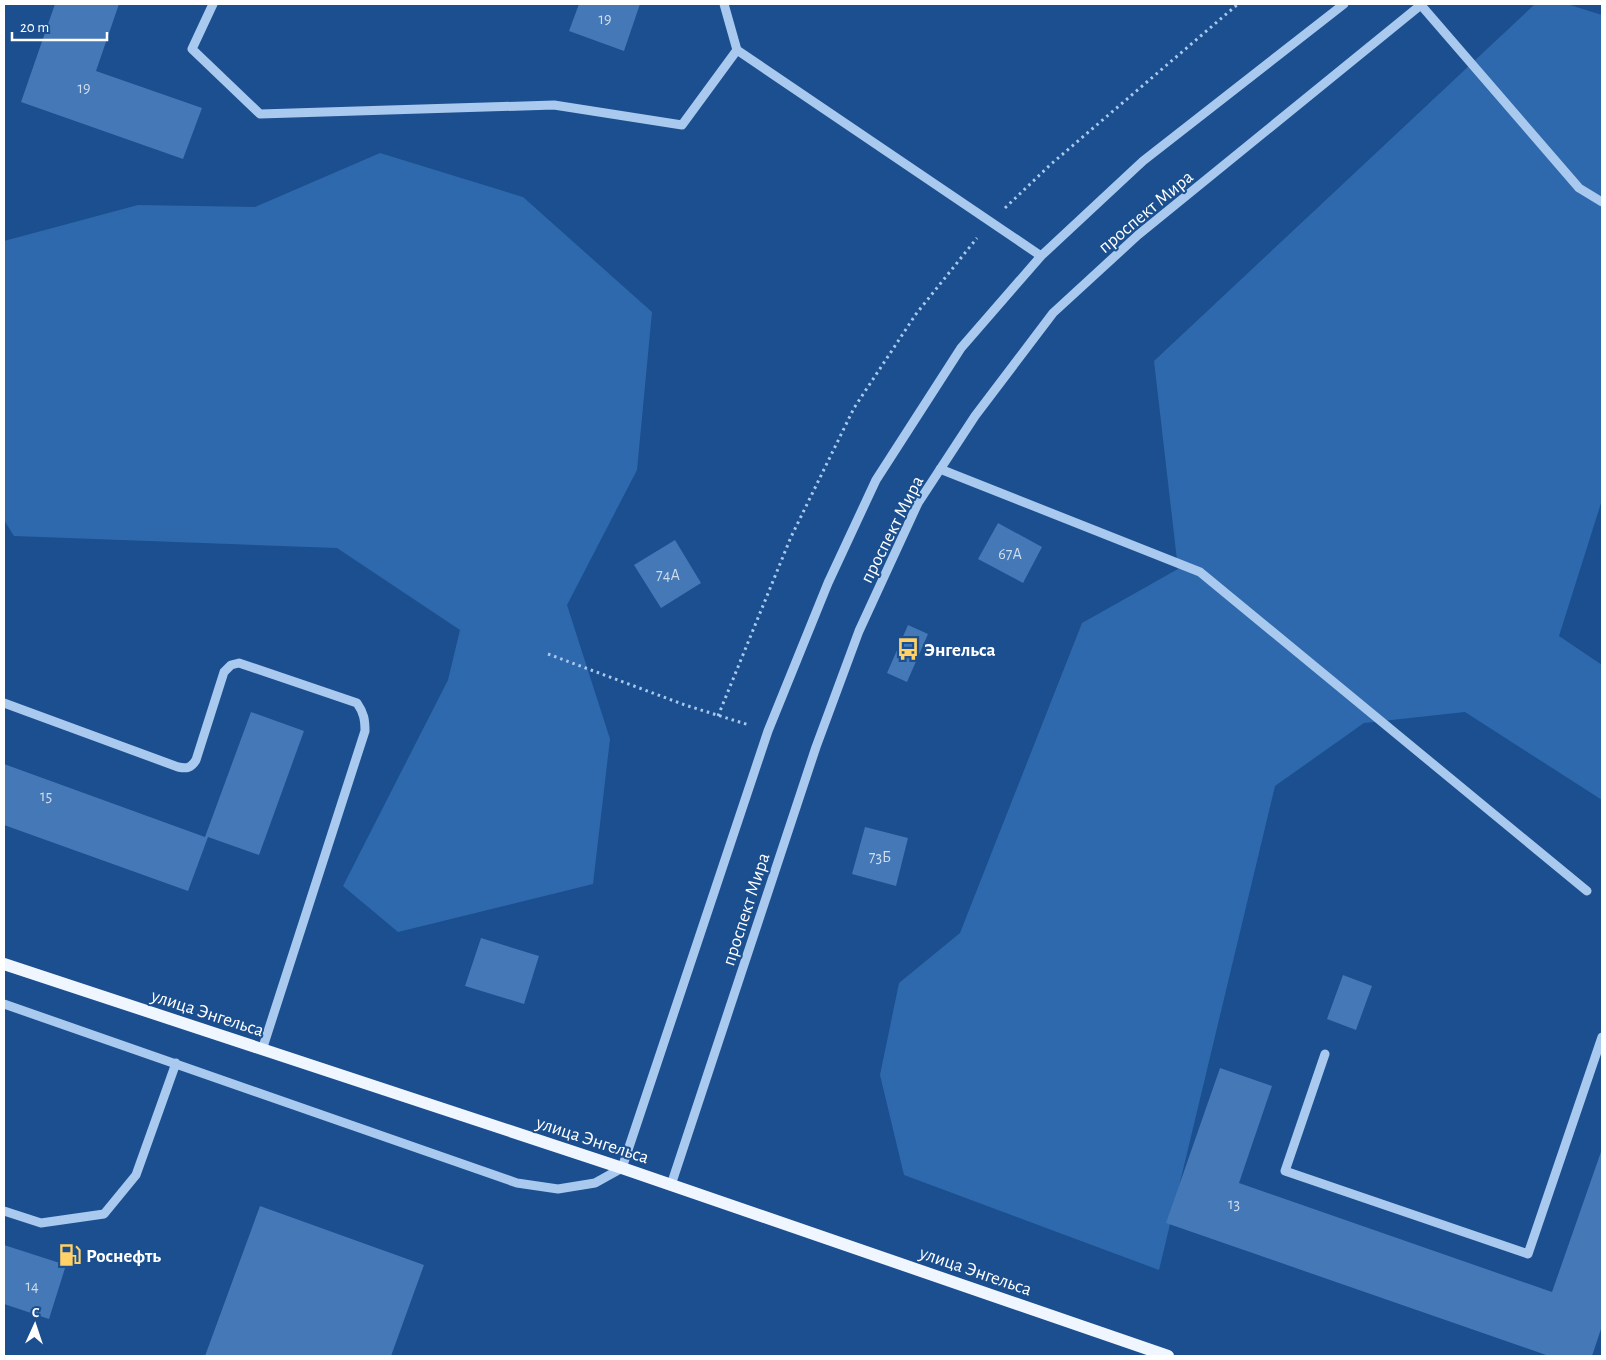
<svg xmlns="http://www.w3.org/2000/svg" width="1606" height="1360" font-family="'Alegreya Sans',sans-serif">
  <rect width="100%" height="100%" fill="#1b4f8f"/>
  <path fill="#2e69ad" d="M 1535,4 L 1567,4 L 1602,15 L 1602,500 L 1559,636 L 1602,665 L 1602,800 L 1465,712 L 1364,723 L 1275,786 L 1159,1270 L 904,1175 L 880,1075 L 899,983 L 960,933 L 1082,623 L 1178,569 L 1154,361 Z
    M 380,153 L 523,197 L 652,312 L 637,470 L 567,605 L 610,739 L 593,884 L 398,932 L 343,886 L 448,680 L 460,630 L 337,548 L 14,536 L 4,520 L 4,241 L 138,205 L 255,207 Z"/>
  <path fill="#4478b7" d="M 55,4 L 119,4 L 96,71 L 202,108 L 183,159 L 21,102 Z
    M 579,4 L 640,4 L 624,51 L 569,31 Z
    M 998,523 L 1042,547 L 1023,583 L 978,559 Z
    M 675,540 L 701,583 L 661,608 L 634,565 Z
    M 908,625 L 928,634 L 907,682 L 887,673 Z
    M 251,712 L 304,731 L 259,855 L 208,837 L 188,891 L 4,825 L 4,764 L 205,837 Z
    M 865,827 L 908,838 L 896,886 L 852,874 Z
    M 481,938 L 539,956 L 524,1004 L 465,986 Z
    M 1343,975 L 1372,986 L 1356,1030 L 1327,1019 Z
    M 1220,1068 L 1272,1086 L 1239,1183 L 1552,1292 L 1602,1149 L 1602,1326 L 1592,1356 L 1549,1356 L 1166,1223 Z
    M 260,1206 L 424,1265 L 391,1356 L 205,1356 Z
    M 4,1245 L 66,1265 L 49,1319 L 4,1304 Z"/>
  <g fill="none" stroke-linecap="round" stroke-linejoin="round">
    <path stroke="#a9c9ee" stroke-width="3" stroke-dasharray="2.5 4" stroke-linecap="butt" d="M 1005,208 L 1050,165 L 1238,4
      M 548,654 L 685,705 L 749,725
      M 718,716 L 791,537 L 854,408 L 916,314 L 977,238"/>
    <path stroke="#a9c9ee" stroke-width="9" d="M 213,4 L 192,49 L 260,114 L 554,105 L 682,125 L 737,50 L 1041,256
      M 724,4 L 737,50
      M 1420,4 L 1579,188 L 1602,202
      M 940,469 L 1200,572 L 1587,891
      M 4,703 L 178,767 C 187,769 191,768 196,760 L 224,672 L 231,665 L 239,663 L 357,703 C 364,713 365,720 365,731 L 262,1050
      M 4,1004 L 517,1183 L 558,1189 L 595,1183 L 622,1168 L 768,731 L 828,583 L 876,480 L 961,348 L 1041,256 L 1143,161 L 1344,4
      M 1325,1054 L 1285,1171 L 1528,1254 L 1602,1037
      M 671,1185 L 816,747 L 859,631 L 918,503 L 975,416 L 1053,313 L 1138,235 L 1422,4
      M 4,1211 L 41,1223 L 104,1214 L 136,1175 L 176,1063"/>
    <path stroke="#f0f6ff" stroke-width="12" d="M 4,964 L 622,1168 L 1168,1356"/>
  </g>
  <defs>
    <symbol id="bus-bare" viewBox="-9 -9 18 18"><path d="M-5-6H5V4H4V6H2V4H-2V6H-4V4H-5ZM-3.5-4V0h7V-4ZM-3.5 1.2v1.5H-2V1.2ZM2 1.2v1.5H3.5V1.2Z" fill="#ffd166" stroke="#1b4f8f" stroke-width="2.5" paint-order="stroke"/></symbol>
    <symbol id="fuel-bare" viewBox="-9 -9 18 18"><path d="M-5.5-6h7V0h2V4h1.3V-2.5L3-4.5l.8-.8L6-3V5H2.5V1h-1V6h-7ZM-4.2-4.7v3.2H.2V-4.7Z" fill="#ffd166" stroke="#1b4f8f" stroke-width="2.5" paint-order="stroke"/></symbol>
  </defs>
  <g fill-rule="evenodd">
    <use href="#bus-bare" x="892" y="633" width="32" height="32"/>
    <use href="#fuel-bare" x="54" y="1239" width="32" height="32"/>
  </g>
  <g text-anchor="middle" stroke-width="4" stroke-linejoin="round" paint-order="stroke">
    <g font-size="16" fill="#d0dded">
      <text x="605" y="24">19</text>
      <text x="84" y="93">19</text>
      <text x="1010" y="559">67А</text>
      <text x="668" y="580">74А</text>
      <text x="46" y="801">15</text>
      <text x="880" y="862">73Б</text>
      <text x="1234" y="1209">13</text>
      <text x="32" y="1291">14</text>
    </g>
    <g font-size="19" fill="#fff" stroke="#1b4f8f">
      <text transform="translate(1145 211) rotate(-40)" y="7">проспект Мира</text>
      <text transform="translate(891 529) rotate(-63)" y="7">проспект Мира</text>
      <text transform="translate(745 909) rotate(-72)" y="7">проспект Мира</text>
      <text transform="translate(208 1012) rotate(18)" y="7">улица Энгельса</text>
      <text transform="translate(593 1139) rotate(18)" y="7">улица Энгельса</text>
      <text transform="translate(976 1270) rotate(19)" y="7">улица Энгельса</text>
    </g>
    <g font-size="19" font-weight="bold" fill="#fff" stroke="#1b4f8f" text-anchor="start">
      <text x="924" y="656">Энгельса</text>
      <text x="86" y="1262">Роснефть</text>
    </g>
  </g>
  <rect width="1606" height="1360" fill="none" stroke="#ffffff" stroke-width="10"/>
  <g transform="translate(35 1325) rotate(3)" stroke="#1b4f8f" stroke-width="4" paint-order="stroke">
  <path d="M0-4L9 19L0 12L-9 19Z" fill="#ffffff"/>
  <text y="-8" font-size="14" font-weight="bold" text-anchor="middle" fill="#ffffff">С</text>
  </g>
  <path d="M12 32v8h95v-8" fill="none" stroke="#ffffff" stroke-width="2.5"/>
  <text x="20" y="32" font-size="15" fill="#ffffff" stroke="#1b4f8f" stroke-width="4" paint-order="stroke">20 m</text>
</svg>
